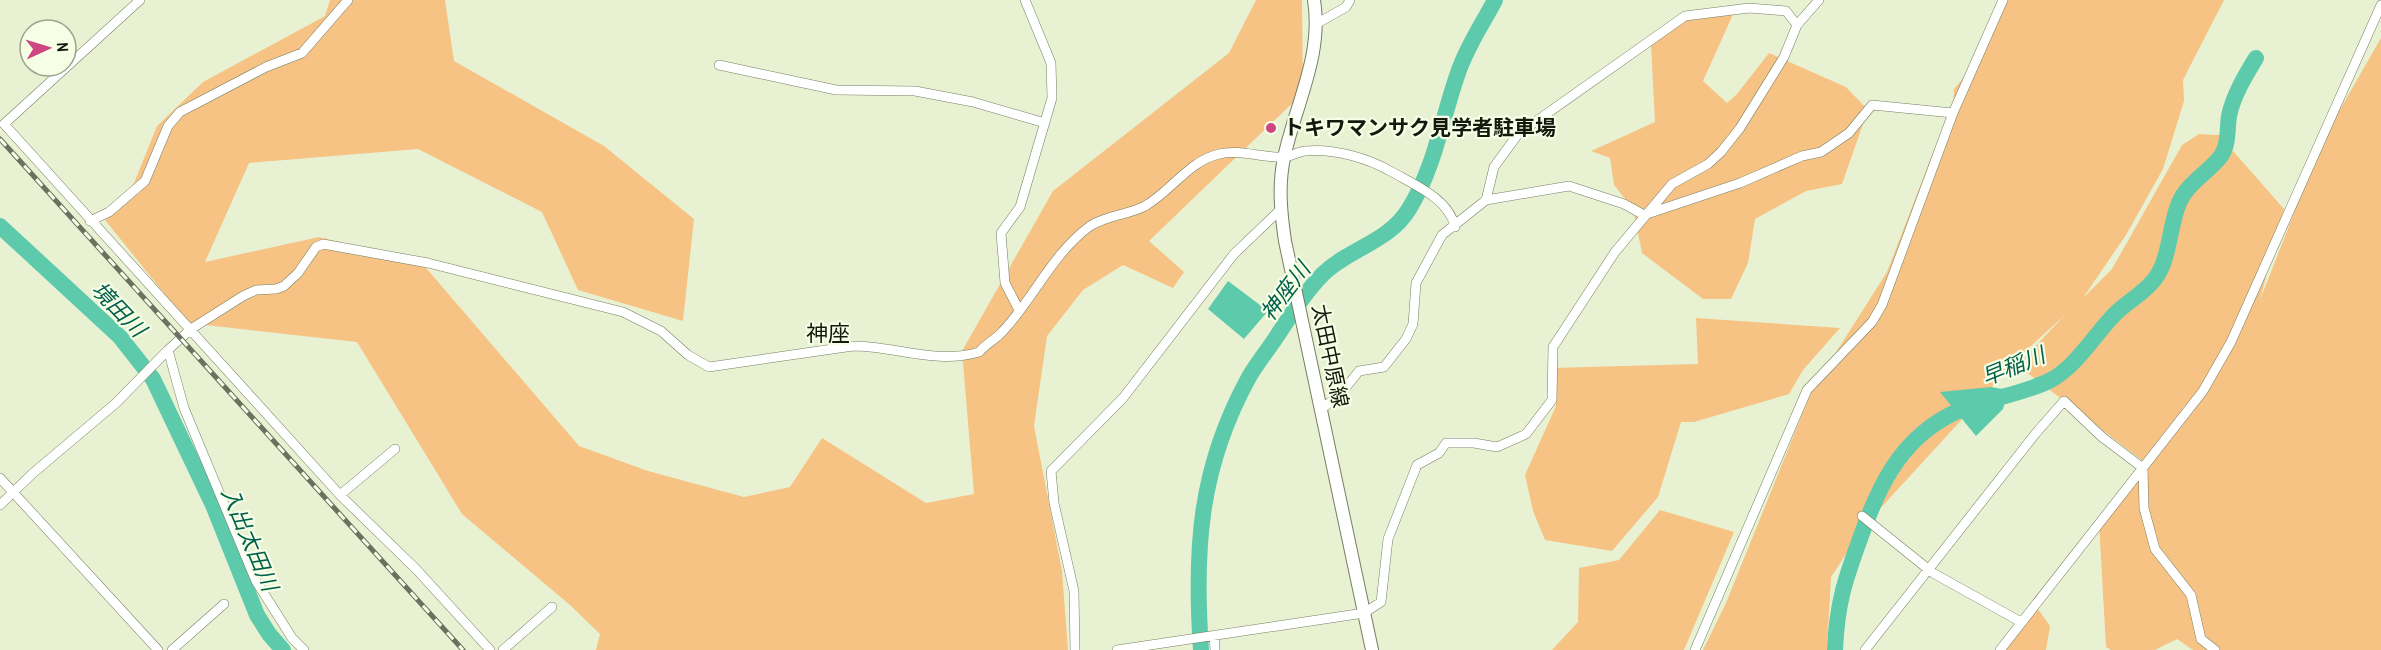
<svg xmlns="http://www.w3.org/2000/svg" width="2381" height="650" font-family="'Archivo Narrow','Noto Sans JP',sans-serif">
  <rect width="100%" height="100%" fill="#e8f2d3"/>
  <path fill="#f6c384" d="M 330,0 L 445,0 L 454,61 L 604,146 L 694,219 L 683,321 L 578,290 L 542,212 L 418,149 L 249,163 L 205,262 L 319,237 L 421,262 L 579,446 L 648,471 L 744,497 L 790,487 L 822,438 L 926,503 L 974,494 L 962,351 L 1053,191 L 1229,53 L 1256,0 L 1302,0 L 1303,93 L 1149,241 L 1184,272 L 1173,288 L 1123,265 L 1083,290 L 1047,336 L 1034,426 L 1062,571 L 1068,650 L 596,650 L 600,634 L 570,605 L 462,514 L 357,342 L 188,323 L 105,220 L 134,183 L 157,126 L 203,82 L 325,16 Z
    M 2003,0 L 2224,0 L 2183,80 L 2184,101 L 2163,169 L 2126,235 L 2083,298 L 2112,269 L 2182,145 L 2199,134 L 2219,135 L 2284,209 L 2260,300 L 2323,139 L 2381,38 L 2381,650 L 2193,650 L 2177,639 L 2155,650 L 2111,650 L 2106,647 L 2099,523 L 2147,464 L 2017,365 L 2065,315 L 2021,355 L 1866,524 L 1831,577 L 1827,650 L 1703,650 L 1726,603 L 1812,390 L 1887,272 L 1932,155 L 1948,126 L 1953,113 L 1954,89 L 1984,53 L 2001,16 Z
    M 1735,10 L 1703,81 L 1727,103 L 1737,94 L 1769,53 L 1846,87 L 1868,110 L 1842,184 L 1806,191 L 1755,219 L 1748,263 L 1731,299 L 1703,299 L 1642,253 L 1633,209 L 1614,185 L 1610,158 L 1591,151 L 1655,122 L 1651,45 L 1685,16 Z
    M 1696,318 L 1840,328 L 1803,370 L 1789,394 L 1694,422 L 1681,422 L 1658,497 L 1612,551 L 1545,540 L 1533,511 L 1525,475 L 1556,406 L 1551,368 L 1698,364 Z
    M 1660,510 L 1734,532 L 1684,650 L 1552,650 L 1578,622 L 1579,568 L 1619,560 Z
    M 2035,605 L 2050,626 L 2046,650 L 2002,650 Z"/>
  <path fill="#5dcaab" d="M 1228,281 L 1268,311 L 1244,339 L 1208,309 Z
    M 1991,387 L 2008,390 L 2003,409 L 1976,436 L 1940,392 Z"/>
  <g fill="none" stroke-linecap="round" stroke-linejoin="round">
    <path stroke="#5dcaab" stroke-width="16" d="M 0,226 L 120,337 L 153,379 L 213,505 L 257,615 L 269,634 L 283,650
      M 1201,650 C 1194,549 1199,468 1249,377 C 1257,363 1268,350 1277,336 C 1291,315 1305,292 1323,274 C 1348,249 1389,242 1409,209 C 1435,167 1442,118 1458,73 C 1467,46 1482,25 1495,0
      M 1835,650 C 1837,602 1845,580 1861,536 C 1878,488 1899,443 1946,417 C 1978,399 2016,397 2049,381 C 2075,368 2093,337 2113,316 C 2125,303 2142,295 2154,280 C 2170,261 2169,226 2179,203 C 2187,183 2209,172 2221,156 C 2229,144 2227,129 2229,116 C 2233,96 2245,76 2256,58"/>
    <defs>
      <path id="minor" d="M 140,0 L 4,124 L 340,495 L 417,570 L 490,650
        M 1316,24 L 1346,7 L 1350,0
        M 719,65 L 836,90 L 915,91 L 973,102 L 1045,123
        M 1486,200 L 1569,186 L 1624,204 L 1644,215
        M 1647,214 L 1740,183 L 1802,156 L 1821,152 L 1849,133 L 1872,105 L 1953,113
        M 90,221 L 109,212 L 145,181 L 168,126 L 180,112 L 266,67 L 302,53 L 348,0
        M 1019,310 L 1005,283 L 1001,233 L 1020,207 L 1052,98 L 1051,63 L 1025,0
        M 168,350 L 184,408 L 256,581 L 292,638 L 304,650
        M 1321,409 L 1339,396 L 1359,371 L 1384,367 L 1406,339 L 1413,324 L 1416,283 L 1442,235 L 1486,200 L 1494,167 L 1518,134 L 1685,16 L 1749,8 L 1786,11 L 1797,25
        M 0,478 L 158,650
        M 340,495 L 395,449
        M 0,505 L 32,474 L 116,403 L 168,350 L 191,329 L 243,296 L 256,290 L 276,289 L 284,286 L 298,273 L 316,247 L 323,244 L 428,263 L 623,312 L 661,331 L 688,355 L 709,367 L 853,346 C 895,346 937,365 979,352 C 987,343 996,339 1003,331 C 1034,298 1052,254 1090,226 C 1107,215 1128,215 1145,206 C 1171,191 1189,161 1219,154 C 1239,149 1262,158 1283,157 C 1290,157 1297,152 1305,151 C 1333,148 1368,158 1392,172 C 1415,185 1449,199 1455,227
        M 1862,516 L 1933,573 L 2021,622
        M 1214,635 L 1215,650
        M 172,650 L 224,604
        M 503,650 L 552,607
        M 1075,650 L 1074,591 L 1054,503 L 1051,471 L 1123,398 L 1234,254 L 1281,209
        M 1117,650 L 1364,613 L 1381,602 L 1388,539 L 1417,465 L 1439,453 L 1446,443 L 1474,443 L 1497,447 L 1526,434 L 1552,400 L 1553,347 L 1615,252 L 1672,184 L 1708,164 L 1721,152 L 1740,128 L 1784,57 L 1797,25 L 1819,0
        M 1695,650 L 1807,390 L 1872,322 L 1882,305 L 1953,113 L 2003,0
        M 1865,650 L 2036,433 L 2064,401 L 2102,437 L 2143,468 L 2144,508 L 2155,549 L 2191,595 L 2201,639 L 2215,650
        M 2000,650 L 2203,391 L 2231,342 L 2381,5"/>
      <path id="major" d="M 1314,0 C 1323,56 1295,105 1284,158 C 1278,186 1281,214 1285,241 L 1372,650"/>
    </defs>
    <use href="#minor" stroke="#757e62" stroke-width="10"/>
    <use href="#major" stroke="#757e62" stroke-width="14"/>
    <use href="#minor" stroke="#fff" stroke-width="9"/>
    <use href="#major" stroke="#fff" stroke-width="12"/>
    <defs>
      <path id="rail" d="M 0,139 L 463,650"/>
    </defs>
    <use href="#rail" stroke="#6b715e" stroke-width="5"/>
    <use href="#rail" stroke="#f6fee5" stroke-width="3" stroke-dasharray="9" stroke-linecap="butt"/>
  </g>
  <circle fill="#cd4581" stroke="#f6fee5" stroke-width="2" cx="1271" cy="128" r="6"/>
  <g text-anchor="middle" stroke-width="4.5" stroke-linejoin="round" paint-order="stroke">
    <g font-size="21" font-weight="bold" fill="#15180d" stroke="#f6fee5" text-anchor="start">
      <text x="1283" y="135">トキワマンサク見学者駐車場</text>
    </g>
    <g font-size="21" fill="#15180d" stroke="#f6fee5">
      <text transform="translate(1330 356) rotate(78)" y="7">太田中原線</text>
    </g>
    <g font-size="22" font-style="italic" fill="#00604c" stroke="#f6fee5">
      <text transform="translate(1285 291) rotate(-53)" y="8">神座川</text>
      <text transform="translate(119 309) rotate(46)" y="8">境田川</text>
      <text transform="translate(2013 366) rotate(-22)" y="8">早稲川</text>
      <text transform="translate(250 539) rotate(67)" y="8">入出太田川</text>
    </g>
    <g font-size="22" fill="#15180d" stroke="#f6fee5">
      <text x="828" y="341">神座</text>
    </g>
  </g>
  <g transform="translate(48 48) rotate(86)"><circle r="28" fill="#f6fee5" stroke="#9ca28f" stroke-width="1.5"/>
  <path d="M0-4.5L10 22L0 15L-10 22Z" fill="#cd4581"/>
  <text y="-9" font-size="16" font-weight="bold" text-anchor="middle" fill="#15180d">N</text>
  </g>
</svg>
